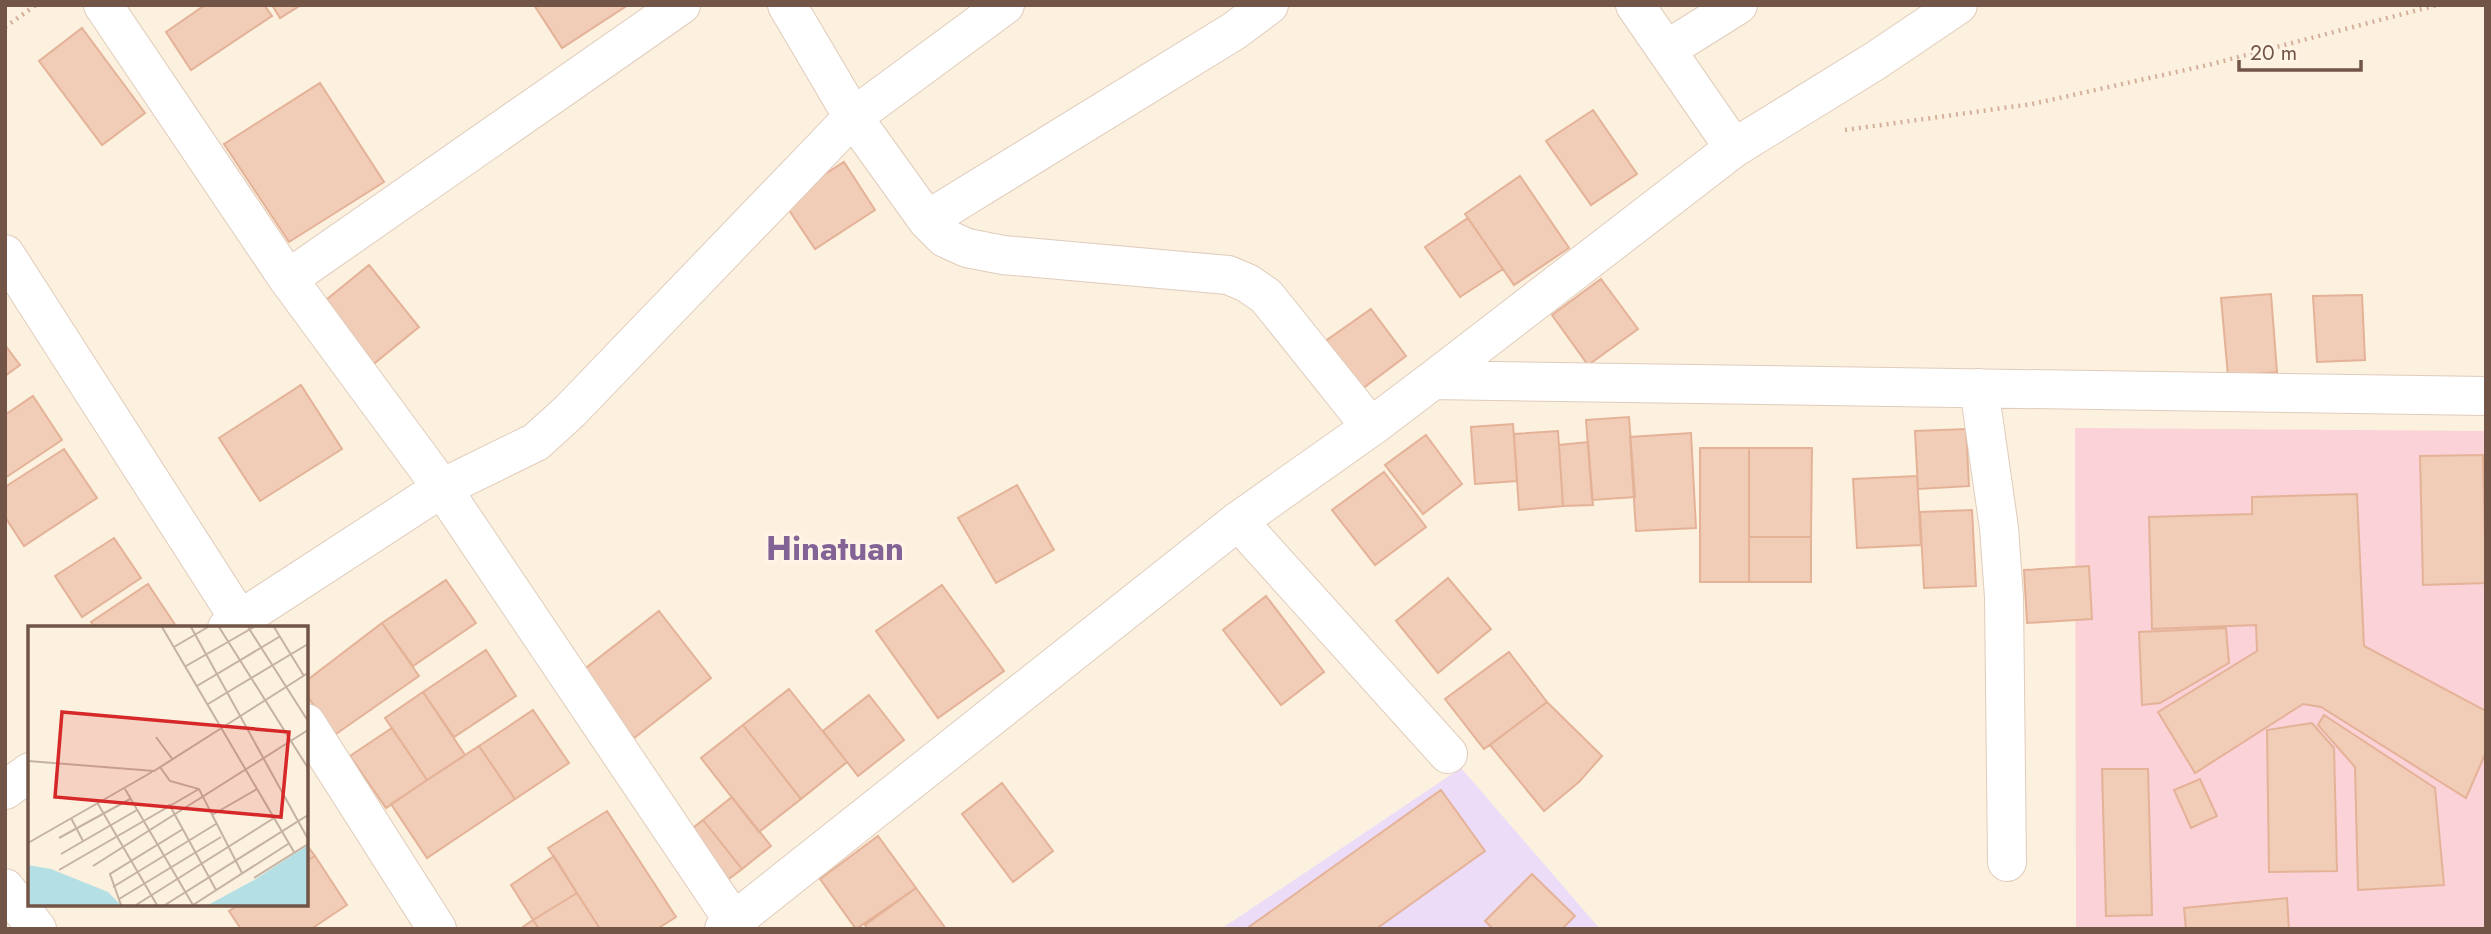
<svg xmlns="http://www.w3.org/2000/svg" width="2491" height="934" font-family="Jost,sans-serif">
  <rect width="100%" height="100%" fill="#fcf0df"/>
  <path fill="#eddcf8" d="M 1461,768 L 1600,929 L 1221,929 Z"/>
  <path fill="#fad2d8" d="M 2075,428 L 2486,431 L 2486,929 L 2076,929 Z"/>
  <path fill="#f1ccb7" stroke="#e4b297" stroke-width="2" d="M 205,5 L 264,5 L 272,16 L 191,70 L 166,32 Z
    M 272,5 L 301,5 L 280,18 Z
    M 534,5 L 628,5 L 562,48 Z
    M 82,28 L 145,113 L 102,145 L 39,61 Z
    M 320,83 L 384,182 L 289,242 L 224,144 Z
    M 1593,110 L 1637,174 L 1591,205 L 1546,141 Z
    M 844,162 L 875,210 L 815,249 L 783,201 Z
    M 1520,176 L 1569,248 L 1514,285 L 1465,214 Z
    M 1468,218 L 1503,269 L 1460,297 L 1425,247 Z
    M 369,265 L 419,327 L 365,371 L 315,309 Z
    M 1601,279 L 1638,329 L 1588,365 L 1552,315 Z
    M 2271,294 L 2277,372 L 2228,376 L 2221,298 Z
    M 2362,295 L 2365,360 L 2317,362 L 2313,296 Z
    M 1371,309 L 1406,356 L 1354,395 L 1317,347 Z
    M 5,345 L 20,365 L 5,376 Z
    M 301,385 L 342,449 L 260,501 L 219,438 Z
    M 33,396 L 62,440 L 5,478 L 5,415 Z
    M 1629,417 L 1635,497 L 1592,500 L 1586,420 Z
    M 1513,424 L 1517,481 L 1475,484 L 1471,427 Z
    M 1966,429 L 1969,486 L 1918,489 L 1915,431 Z
    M 1558,431 L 1563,506 L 1519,510 L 1514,434 Z
    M 1691,433 L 1696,528 L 1636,531 L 1630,437 Z
    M 1426,435 L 1462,484 L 1423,514 L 1385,465 Z
    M 1588,442 L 1593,505 L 1563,506 L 1559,445 Z
    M 1700,448 L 1749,448 L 1749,582 L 1700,582 Z
    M 1749,448 L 1812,448 L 1811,537 L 1749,537 Z
    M 64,449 L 97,498 L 24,546 L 5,517 L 5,487 Z
    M 2483,455 L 2486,583 L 2423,585 L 2420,456 Z
    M 1384,472 L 1426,527 L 1375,565 L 1332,510 Z
    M 1917,476 L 1921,545 L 1857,548 L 1853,479 Z
    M 1017,485 L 1054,550 L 996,583 L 958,518 Z
    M 2357,494 L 2364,646 L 2486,711 L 2486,752 L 2466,798 L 2321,707 L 2303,704 L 2195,773 L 2158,712 L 2257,651 L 2256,625 L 2152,629 L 2149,517 L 2252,514 L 2252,497 Z
    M 1972,510 L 1976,586 L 1924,588 L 1920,512 Z
    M 1749,537 L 1811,537 L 1811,582 L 1749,582 Z
    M 114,538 L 141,578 L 82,617 L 55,576 Z
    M 2089,566 L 2092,619 L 2027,623 L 2024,570 Z
    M 1448,578 L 1491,629 L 1438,673 L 1396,621 Z
    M 446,580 L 476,623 L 413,666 L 382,623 Z
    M 148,584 L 176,626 L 95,628 L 91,622 Z
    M 942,585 L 1004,671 L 938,718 L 876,631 Z
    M 1266,596 L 1324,672 L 1281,705 L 1223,630 Z
    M 659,611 L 711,678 L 634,738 L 582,671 Z
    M 382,623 L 419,676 L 336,734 L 306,695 L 306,681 Z
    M 2226,628 L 2229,663 L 2160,703 L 2142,705 L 2139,632 Z
    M 486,650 L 516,696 L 454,737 L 423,692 Z
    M 1509,652 L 1547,702 L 1484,749 L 1445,699 Z
    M 789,689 L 847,762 L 801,799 L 743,725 Z
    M 423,692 L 465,755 L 427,780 L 385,718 Z
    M 869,695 L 904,740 L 858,776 L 823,731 Z
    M 1547,702 L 1602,756 L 1579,782 L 1544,811 L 1490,745 Z
    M 533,710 L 569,763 L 515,799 L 479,746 Z
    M 2324,715 L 2435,788 L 2444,885 L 2358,890 L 2355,767 L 2318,725 Z
    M 2312,723 L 2334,748 L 2337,871 L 2269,872 L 2267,730 Z
    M 743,725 L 801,799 L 759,832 L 701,758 Z
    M 392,728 L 427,780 L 386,808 L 350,756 Z
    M 479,746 L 515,799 L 427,858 L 391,804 Z
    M 2102,769 L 2148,769 L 2152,915 L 2106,916 Z
    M 2200,779 L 2217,816 L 2191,828 L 2174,790 Z
    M 1002,783 L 1053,851 L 1013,882 L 962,814 Z
    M 1441,790 L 1485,851 L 1376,929 L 1246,929 Z
    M 732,797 L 771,846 L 742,869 L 703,820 Z
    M 607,811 L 676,917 L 657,929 L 600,929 L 548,848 Z
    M 703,820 L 742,869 L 718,887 L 680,838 Z
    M 878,836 L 916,888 L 856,929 L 820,879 Z
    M 306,844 L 315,856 L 306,861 Z
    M 315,856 L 347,905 L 311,929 L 241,929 L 229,911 L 240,904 L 306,904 L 306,861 Z
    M 554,856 L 577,893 L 533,920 L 511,885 Z
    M 1532,874 L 1575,916 L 1562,929 L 1493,929 L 1485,921 Z
    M 916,888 L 946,929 L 868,929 L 865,925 Z
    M 577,893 L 600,929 L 539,929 L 533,920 Z
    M 2287,898 L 2289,929 L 2186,929 L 2184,908 Z
    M 533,920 L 539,929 L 520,929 Z"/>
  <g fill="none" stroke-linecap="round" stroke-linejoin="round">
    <defs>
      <path id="minor" d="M 103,5 L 288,279 L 442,488 L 739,929
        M 787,5 L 853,117 L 927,220 L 945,238 L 967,248 L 1003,255 L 1228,275 L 1247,283 L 1266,296 L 1371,427
        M 1635,5 L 1734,148
        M 1666,50 L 1738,5
        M 927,220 L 1234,31 L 1269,5
        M 5,254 L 245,628
        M 288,279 L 681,5
        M 1433,380 L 1734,148 L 1875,61 L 1958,5
        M 1979,388 L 1999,528 L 2004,597 L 2007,862
        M 1238,521 L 1448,754
        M 227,628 L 442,488 L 536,442 L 570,411 L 853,117 L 1005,5
        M 306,723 L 437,929
        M 5,790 L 30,772
        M 5,888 L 37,929
        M 724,929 L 1238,521 L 1371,427 L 1433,380 L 2486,396"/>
    </defs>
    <use href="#minor" stroke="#e0ccbb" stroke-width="40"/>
    <path stroke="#d5b09b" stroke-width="4.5" stroke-dasharray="2 5" stroke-linecap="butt" d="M 5,27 L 36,5
      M 1845,130 L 2032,104 L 2208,65 L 2437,5"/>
    <use href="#minor" stroke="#fff" stroke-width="38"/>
  </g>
  <g text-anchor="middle" stroke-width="7" stroke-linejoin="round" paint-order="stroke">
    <g font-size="33" font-weight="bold" fill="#836396" stroke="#fff4e5">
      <text x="835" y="560">Hinatuan</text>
    </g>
  </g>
  <g transform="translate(28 626)">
    <rect width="280" height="280" fill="#fcf0df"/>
    <path d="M 280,219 L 280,279 L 180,279 L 226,254 ZM 0,239 L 23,243 L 80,266 L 93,279 L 0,279 Z" fill="#b4dfe5"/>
    <path fill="none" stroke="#c5b2a2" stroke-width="2" d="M 134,1 L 266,226M 163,1 L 280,213M 191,1 L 280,142M 220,1 L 280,95M 246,1 L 276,50M 146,21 L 180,1M 158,40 L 226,1M 169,60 L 251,11M 180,78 L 280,18M 128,111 L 145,134M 0,135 L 126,145 L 280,47M 132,141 L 142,155 L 171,163 L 214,247M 97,163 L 165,279M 70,178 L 129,279M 141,178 L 188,264M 184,189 L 229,163M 43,192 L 55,215M 31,212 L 102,173M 0,217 L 124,146M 33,228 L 109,184M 65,240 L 280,104M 31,244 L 171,163M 226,252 L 280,218M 85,261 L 188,198M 91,273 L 193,211M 93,279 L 82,248 L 155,203M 108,279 L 246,192M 137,279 L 280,189M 165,279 L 260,218"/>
    <path fill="#d62828" fill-opacity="0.15" stroke="#d62828" stroke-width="3.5" d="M 34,86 L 261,106 L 253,191 L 27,171 Z"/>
    <rect width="280" height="280" fill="none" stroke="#725547" stroke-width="3.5"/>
  </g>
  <rect width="2491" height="934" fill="none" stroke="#725547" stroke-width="14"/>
  <path d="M2239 60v10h122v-10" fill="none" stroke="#725547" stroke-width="3.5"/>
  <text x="2250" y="60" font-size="21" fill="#725547" stroke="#fff4e5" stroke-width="5" paint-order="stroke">20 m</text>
</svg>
